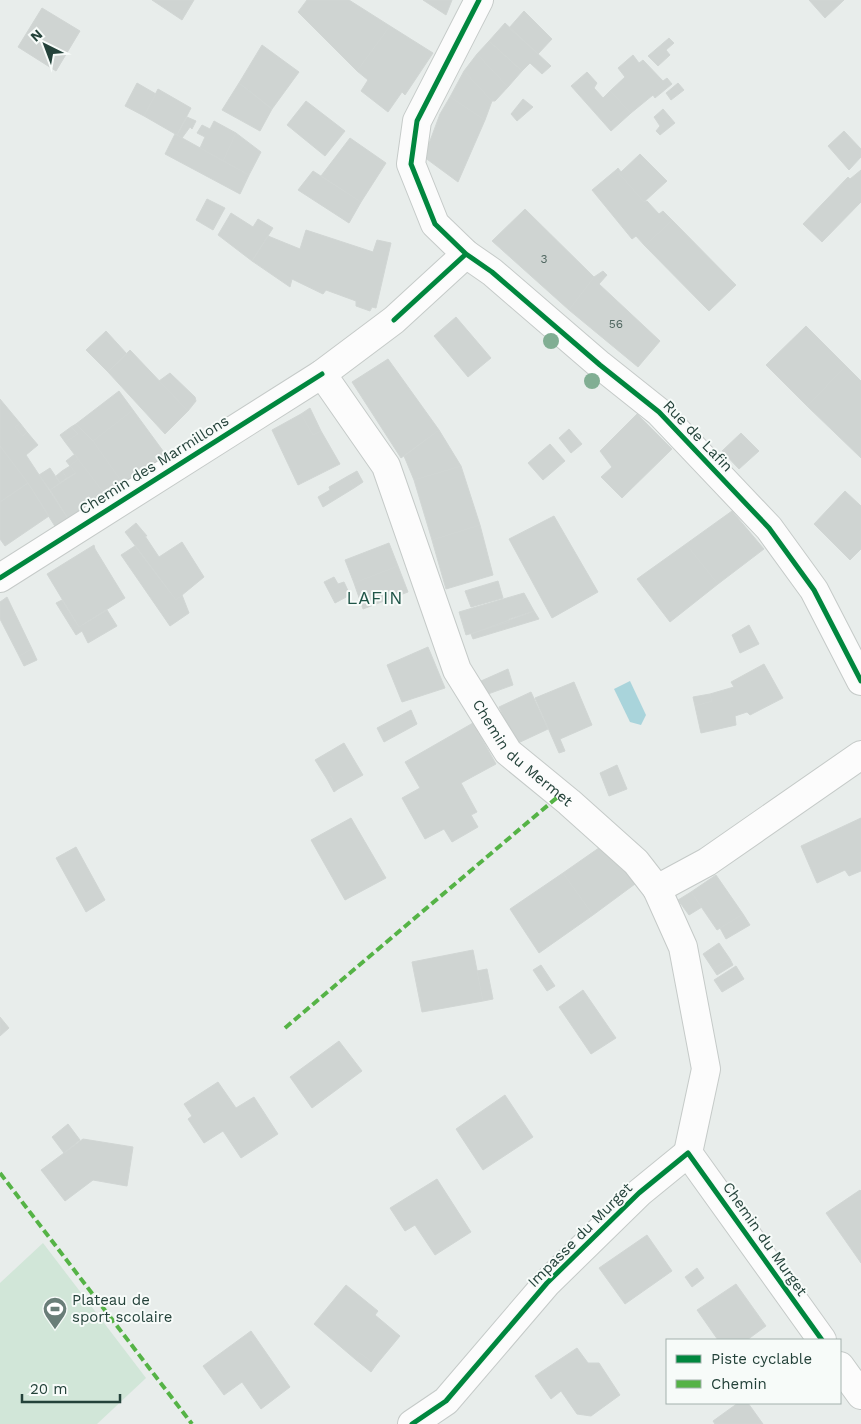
<svg xmlns="http://www.w3.org/2000/svg" width="861" height="1424" font-family="'Work Sans',sans-serif">
  <rect width="100%" height="100%" fill="#e8edeb"/>
  <path fill="#d1e6d8" d="M 43,1243 L 146,1378 L 97,1424 L 0,1424 L 0,1283 Z"/>
  <path fill="#a9d4db" d="M 630,681 L 646,715 L 641,725 L 630,722 L 614,689 Z"/>
  <path fill="#cfd4d2" stroke="#d1d6d4" d="M 152,0 L 194,0 L 182,20 Z
    M 307,0 L 349,0 L 390,26 L 357,71 L 298,12 Z
    M 423,0 L 452,0 L 446,15 Z
    M 809,0 L 844,0 L 825,18 Z
    M 42,8 L 80,31 L 56,71 L 18,47 Z
    M 524,11 L 552,39 L 538,54 L 509,28 Z
    M 505,23 L 551,66 L 542,74 L 530,63 L 522,71 L 489,41 Z
    M 390,26 L 433,53 L 405,95 L 402,92 L 388,112 L 361,91 L 368,80 L 357,71 Z
    M 669,38 L 674,43 L 666,50 L 670,55 L 658,66 L 648,56 Z
    M 489,41 L 522,71 L 508,87 L 477,54 Z
    M 262,45 L 299,72 L 272,109 L 239,83 Z
    M 477,54 L 508,87 L 495,101 L 492,101 L 464,71 Z
    M 633,55 L 639,63 L 643,60 L 663,81 L 667,78 L 672,84 L 655,98 L 653,95 L 631,113 L 610,91 L 625,77 L 618,68 Z
    M 464,71 L 492,101 L 485,120 L 450,97 Z
    M 587,72 L 597,83 L 594,88 L 603,98 L 610,91 L 631,113 L 611,131 L 571,86 Z
    M 137,83 L 156,94 L 144,116 L 125,106 Z
    M 239,83 L 272,109 L 260,131 L 222,110 Z
    M 678,83 L 684,90 L 671,100 L 666,93 Z
    M 158,89 L 191,108 L 177,135 L 144,116 Z
    M 450,97 L 485,120 L 458,182 L 424,157 L 440,114 Z
    M 523,99 L 533,107 L 517,121 L 511,114 Z
    M 306,101 L 345,131 L 325,156 L 287,125 Z
    M 663,109 L 675,123 L 660,135 L 656,131 L 660,126 L 654,117 Z
    M 187,117 L 196,121 L 192,129 L 190,127 L 182,138 L 177,135 Z
    M 214,121 L 236,133 L 223,161 L 200,148 L 205,137 L 197,133 L 202,125 L 210,129 Z
    M 844,131 L 861,149 L 861,157 L 849,170 L 828,146 Z
    M 236,133 L 261,152 L 249,175 L 223,161 Z
    M 175,134 L 249,175 L 240,194 L 165,154 Z
    M 350,138 L 386,163 L 361,202 L 321,176 Z
    M 640,154 L 667,181 L 644,202 L 616,170 L 618,168 L 621,172 Z
    M 616,170 L 644,202 L 647,201 L 659,214 L 663,211 L 672,220 L 645,246 L 636,236 L 632,239 L 592,190 Z
    M 861,170 L 861,202 L 822,242 L 803,224 L 848,177 L 850,179 Z
    M 313,171 L 361,202 L 349,223 L 298,190 Z
    M 207,199 L 225,208 L 213,230 L 196,220 Z
    M 525,209 L 594,277 L 569,310 L 492,241 Z
    M 231,213 L 253,227 L 258,219 L 273,228 L 252,261 L 218,235 Z
    M 672,220 L 736,285 L 709,311 L 645,246 Z
    M 306,230 L 373,252 L 377,240 L 391,243 L 376,308 L 372,307 L 370,311 L 356,306 L 356,301 L 326,290 L 323,294 L 292,279 L 290,287 L 252,261 L 268,236 L 300,249 Z
    M 603,271 L 607,275 L 599,284 L 660,341 L 638,367 L 569,310 L 594,277 Z
    M 456,317 L 491,358 L 468,377 L 434,336 Z
    M 806,326 L 846,366 L 807,406 L 766,365 Z
    M 106,331 L 127,354 L 108,372 L 86,350 Z
    M 130,350 L 188,411 L 165,434 L 108,372 Z
    M 388,359 L 439,430 L 401,458 L 352,382 Z
    M 846,366 L 861,381 L 861,458 L 807,406 Z
    M 170,373 L 195,397 L 196,401 L 188,411 L 159,381 Z
    M 119,391 L 133,410 L 93,441 L 76,424 Z
    M 0,399 L 20,423 L 15,427 L 23,436 L 27,432 L 38,445 L 26,455 L 69,520 L 56,528 L 28,483 L 0,446 Z
    M 310,408 L 321,431 L 313,435 L 301,414 Z
    M 133,410 L 166,455 L 124,485 L 93,441 Z
    M 301,414 L 313,435 L 321,431 L 340,464 L 298,485 L 272,430 Z
    M 637,414 L 672,449 L 622,498 L 601,477 L 612,467 L 600,451 Z
    M 20,423 L 27,432 L 23,436 L 15,427 Z
    M 76,424 L 93,441 L 124,485 L 107,497 L 65,442 L 78,434 L 71,427 Z
    M 71,427 L 78,434 L 65,442 L 60,435 Z
    M 569,429 L 582,444 L 571,453 L 559,438 Z
    M 439,430 L 461,466 L 414,480 L 404,456 Z
    M 741,433 L 759,451 L 739,469 L 722,451 Z
    M 550,444 L 565,461 L 543,480 L 528,463 Z
    M 1,447 L 28,483 L 0,502 L 0,448 Z
    M 75,454 L 78,459 L 70,466 L 66,461 Z
    M 78,459 L 107,497 L 69,520 L 50,490 L 76,473 L 70,466 Z
    M 70,466 L 76,473 L 67,478 L 62,471 Z
    M 461,466 L 480,525 L 432,540 L 414,480 Z
    M 50,468 L 60,483 L 50,490 L 39,475 Z
    M 62,471 L 67,478 L 60,483 L 56,476 Z
    M 357,471 L 363,482 L 354,488 L 348,476 Z
    M 348,476 L 354,488 L 323,507 L 318,497 L 330,490 L 329,487 Z
    M 28,483 L 49,516 L 5,546 L 0,539 L 0,502 Z
    M 845,491 L 861,506 L 861,549 L 850,560 L 814,524 Z
    M 732,511 L 764,549 L 718,584 L 686,544 Z
    M 554,516 L 598,592 L 552,618 L 509,539 Z
    M 136,523 L 147,536 L 145,536 L 159,557 L 182,542 L 204,577 L 176,600 L 125,532 Z
    M 480,525 L 493,575 L 446,589 L 432,540 Z
    M 389,543 L 398,566 L 354,583 L 345,560 Z
    M 686,544 L 718,584 L 670,622 L 637,579 Z
    M 94,545 L 95,549 L 125,598 L 79,627 L 47,574 Z
    M 135,546 L 176,600 L 182,595 L 189,613 L 170,626 L 121,555 Z
    M 398,566 L 408,592 L 363,609 L 354,583 Z
    M 334,577 L 338,584 L 344,582 L 350,595 L 335,603 L 324,582 Z
    M 498,581 L 503,598 L 471,607 L 465,591 Z
    M 524,593 L 534,611 L 509,619 L 509,622 L 466,635 L 459,612 Z
    M 7,597 L 32,649 L 19,656 L 0,619 L 0,602 Z
    M 62,600 L 79,627 L 107,610 L 117,626 L 88,643 L 82,631 L 76,635 L 56,603 Z
    M 534,611 L 539,619 L 473,639 L 471,634 Z
    M 749,625 L 759,644 L 740,653 L 732,635 Z
    M 428,647 L 445,688 L 402,702 L 387,665 Z
    M 32,649 L 37,660 L 24,666 L 19,656 Z
    M 764,664 L 783,698 L 750,715 L 747,712 L 735,716 L 736,725 L 701,733 L 695,706 L 712,701 L 710,694 L 734,687 L 731,682 Z
    M 508,669 L 513,685 L 488,694 L 481,681 Z
    M 574,682 L 592,725 L 560,739 L 565,751 L 559,753 L 535,698 Z
    M 531,692 L 548,729 L 516,744 L 499,707 Z
    M 710,694 L 712,701 L 695,706 L 693,697 Z
    M 411,710 L 417,724 L 384,742 L 377,728 Z
    M 473,723 L 496,764 L 461,783 L 477,812 L 471,815 L 478,827 L 452,842 L 444,829 L 425,839 L 402,798 L 420,788 L 405,762 Z
    M 344,743 L 363,775 L 338,789 L 331,776 L 327,779 L 315,760 Z
    M 617,765 L 627,789 L 609,796 L 600,773 Z
    M 331,776 L 338,789 L 334,792 L 327,779 Z
    M 351,818 L 386,878 L 345,900 L 311,840 Z
    M 861,818 L 861,871 L 849,876 L 845,870 L 817,883 L 801,846 Z
    M 606,843 L 635,884 L 593,915 L 563,873 Z
    M 76,847 L 105,900 L 86,912 L 56,858 Z
    M 563,873 L 593,915 L 539,953 L 510,909 Z
    M 716,875 L 743,914 L 717,930 L 691,892 Z
    M 691,892 L 702,907 L 689,915 L 678,900 Z
    M 743,914 L 750,925 L 726,939 L 720,928 Z
    M 719,943 L 730,959 L 713,969 L 703,954 Z
    M 473,950 L 483,1001 L 422,1012 L 412,962 Z
    M 730,959 L 733,965 L 717,975 L 713,969 Z
    M 541,965 L 555,986 L 547,991 L 533,970 Z
    M 736,966 L 744,979 L 722,992 L 714,980 Z
    M 487,969 L 493,999 L 483,1001 L 477,971 Z
    M 583,990 L 616,1038 L 591,1054 L 559,1007 Z
    M 0,1017 L 9,1028 L 0,1036 Z
    M 339,1041 L 362,1071 L 312,1108 L 290,1077 Z
    M 218,1082 L 236,1108 L 254,1097 L 278,1134 L 241,1158 L 223,1131 L 204,1143 L 188,1119 L 192,1116 L 184,1104 Z
    M 505,1095 L 533,1137 L 483,1170 L 456,1129 Z
    M 68,1124 L 80,1140 L 64,1153 L 52,1137 Z
    M 83,1139 L 133,1147 L 127,1186 L 93,1180 L 65,1201 L 41,1170 Z
    M 437,1179 L 471,1232 L 435,1255 L 415,1225 L 405,1231 L 390,1208 Z
    M 860,1190 L 861,1191 L 861,1263 L 826,1213 Z
    M 647,1235 L 672,1271 L 625,1304 L 599,1268 Z
    M 697,1268 L 704,1278 L 692,1287 L 685,1277 Z
    M 736,1284 L 766,1326 L 747,1340 L 718,1340 L 697,1310 Z
    M 346,1285 L 378,1311 L 375,1315 L 400,1336 L 376,1365 L 360,1353 L 355,1359 L 314,1324 Z
    M 251,1331 L 290,1387 L 261,1409 L 242,1382 L 224,1395 L 203,1366 Z
    M 577,1348 L 588,1363 L 599,1363 L 620,1395 L 591,1416 L 577,1414 L 561,1391 L 551,1399 L 535,1376 Z
    M 360,1353 L 376,1365 L 371,1372 L 355,1359 Z
    M 738,1403 L 748,1403 L 763,1424 L 715,1424 L 713,1421 Z"/>
  <g fill="none" stroke-linecap="round" stroke-linejoin="round">
    <defs>
      <g id="minor">
        <path d="M 479,0 L 417,121 L 411,164 L 435,224 L 466,254 L 492,272 L 600,365 L 659,412 L 769,528 L 814,590 L 861,681"/>
        <path id="s1" d="M 322,374 L 386,466 L 457,670 L 508,752 L 569,802 L 636,862 L 657,889 L 707,862 L 861,755"/>
        <path d="M 0,578 L 322,374 L 394,320 L 466,254"/>
        <path d="M 657,889 L 683,947 L 706,1069 L 688,1153 L 822,1340"/>
        <path d="M 840,1366 L 861,1395"/>
        <path d="M 412,1424 L 446,1401 L 547,1283 L 639,1193 L 688,1153"/>
      </g>
    </defs>
    <use href="#minor" stroke="#c5cac8" stroke-width="30"/>
    <use href="#minor" stroke="#fcfcfc" stroke-width="28"/>
    <path stroke="#55b346" stroke-width="4" stroke-dasharray="8 4" stroke-linecap="butt" d="M 285,1028 L 560,795
      M 0,1173 L 192,1424"/>
    <defs>
      <path id="cycleway" d="M 479,0 L 417,121 L 411,164 L 435,224 L 466,254 L 492,272 L 600,365 L 659,412 L 769,528 L 814,590 L 861,681
        M 394,320 L 466,254
        M 0,578 L 322,374
        M 412,1424 L 446,1401 L 547,1283 L 639,1193 L 688,1153 L 822,1340"/>
    </defs>
    <use href="#cycleway" stroke="#f7fbf9" stroke-width="8"/>
    <use href="#cycleway" stroke="#00873e" stroke-width="5"/>
  </g>
  <g fill="#81ae93">
    <circle cx="551" cy="341" r="8"/>
    <circle cx="592" cy="381" r="8"/>
  </g>
  <defs>
    <symbol id="stadium-pin" viewBox="-11 -11 22 30"><path d="M0 17L-7.5 6A9.5 9.5 0 1 1 7.5 6Z" fill="#697e78" stroke="#f7fbf9"/><path d="M0-5a6.5 5 0 1 0 0 10a6.5 5 0 1 0 0-10ZM-3.5-1.8h7v3.6h-7Z" fill="#fff"/></symbol>
  </defs>
  <g fill-rule="evenodd">
    <use href="#stadium-pin" x="41" y="1295" width="28" height="38"/>
  </g>
  <g text-anchor="middle" stroke-width="4" stroke-linejoin="round" paint-order="stroke">
    <g font-size="12" fill="#506761">
      <text x="544" y="263">3</text>
      <text x="616" y="328">56</text>
    </g>
    <g font-size="15" fill="#24423a" stroke="#f7fbf9">
      <text transform="translate(698 436) rotate(46)" y="5">Rue de Lafin</text>
      <text transform="translate(154 465) rotate(-32)" y="5">Chemin des Marmillons</text>
      <text dy="5" stroke="none"><textPath href="#s1" startOffset="435">Chemin du Mermet</textPath></text>
      <text transform="translate(580 1235) rotate(-45)" y="5">Impasse du Murget</text>
      <text transform="translate(765 1239) rotate(55)" y="5">Chemin du Murget</text>
    </g>
    <g font-size="15" fill="#24423a" stroke="#f7fbf9" text-anchor="start">
      <text x="72" y="1305">Plateau de<tspan x="72" dy="17">sport scolaire</tspan></text>
    </g>
    <g font-size="18" letter-spacing="1" fill="#1f5548" stroke="#f7fbf9">
      <text x="375" y="604">LAFIN</text>
    </g>
  </g>
  <rect x="666" y="1339" width="175" height="65" fill="#f7fbf9" stroke="#a3b1ad"/>
  <rect x="676" y="1355" width="25" height="8" fill="#00873e" stroke="#a3b1ad"/>
  <text x="711" y="1364" font-size="15" fill="#24423a">Piste cyclable</text>
  <rect x="676" y="1380" width="25" height="8" fill="#55b346" stroke="#a3b1ad"/>
  <text x="711" y="1389" font-size="15" fill="#24423a">Chemin</text>
  <g transform="translate(45 45) rotate(318)" stroke="#f7fbf9" stroke-width="4" paint-order="stroke">
  <path d="M0-4L9 19L0 12L-9 19Z" fill="#24423a"/>
  <text y="-8" font-size="14" font-weight="bold" text-anchor="middle" fill="#24423a">N</text>
  </g>
  <path d="M22 1394v8h98v-8" fill="none" stroke="#24423a" stroke-width="2.5"/>
  <text x="30" y="1394" font-size="15" fill="#24423a" stroke="#f7fbf9" stroke-width="4" paint-order="stroke">20 m</text>
</svg>
